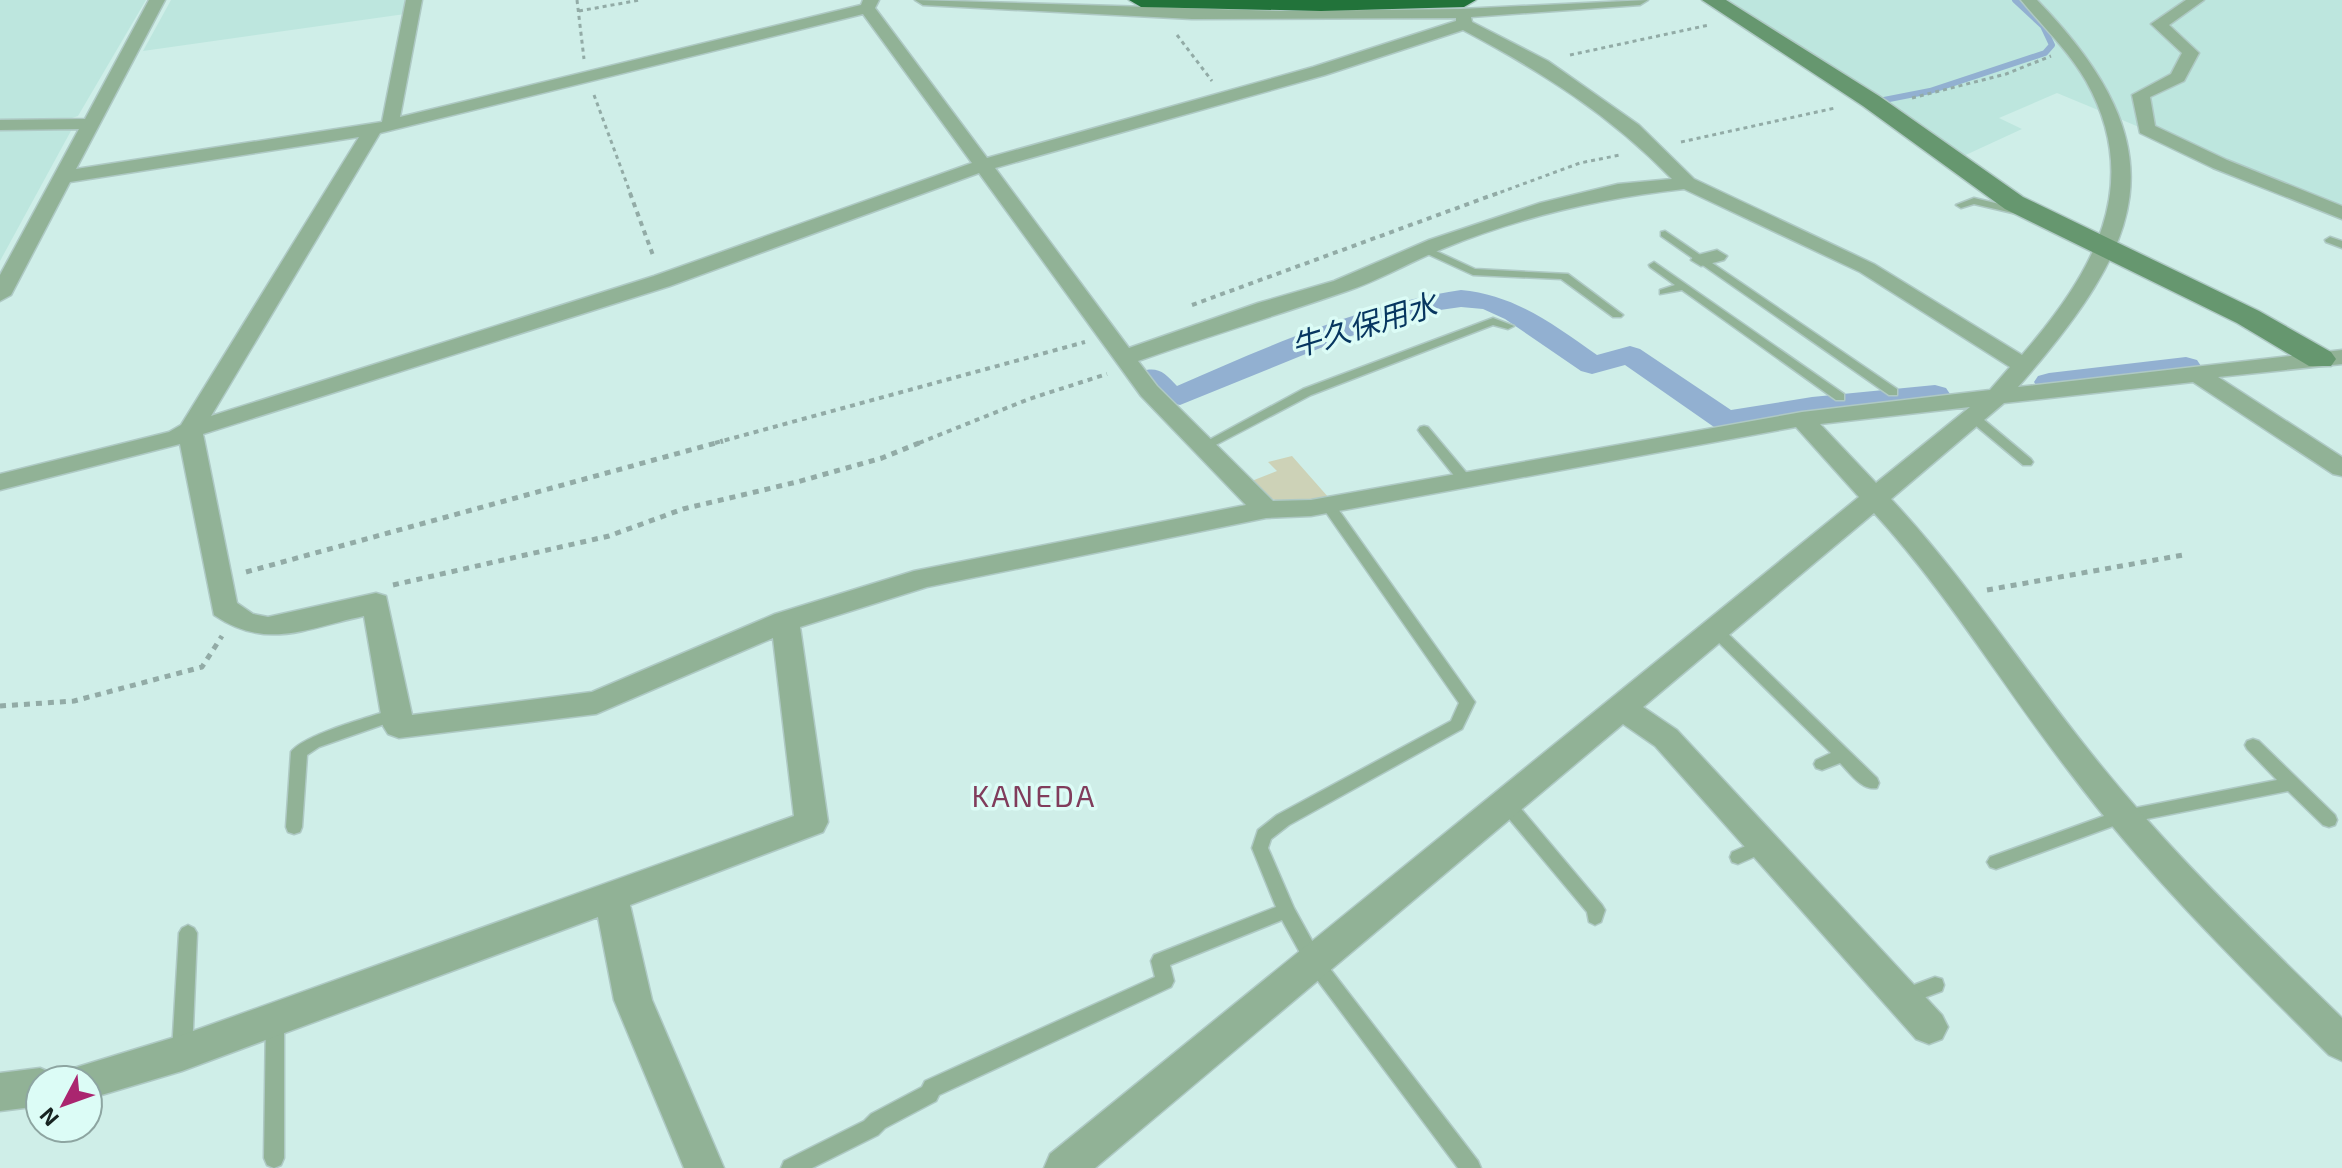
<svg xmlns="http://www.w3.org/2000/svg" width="2342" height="1168" font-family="'Exo 2','Noto Sans JP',sans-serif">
  <rect width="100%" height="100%" fill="#cfeee8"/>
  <path fill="#bde6de" d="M 0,0 L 146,0 L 78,116 L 63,121 L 0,122 Z
    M 171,0 L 406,0 L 405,14 L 143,51 Z
    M 1721,0 L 2342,0 L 2342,211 L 2057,93 L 1999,118 L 2022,129 L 1957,159 Z
    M 0,129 L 72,129 L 0,261 Z"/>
  <path fill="#cdd2b7" d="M 1292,456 L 1329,498 C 1295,506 1273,507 1249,482 L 1277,471 L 1268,462 Z"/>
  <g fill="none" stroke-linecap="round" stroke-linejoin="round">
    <path stroke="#92b0d1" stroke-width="6" d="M 1884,100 L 1930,91 L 2045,53 L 2052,45 L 2043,26 L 2015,0"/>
    <path fill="#92b0d1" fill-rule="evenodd" d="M 1461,290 C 1515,295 1553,324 1597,355 L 1630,346 L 1640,349 L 1731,410 L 1812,397 L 1935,385 L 1946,388 L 1950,394 L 1946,400 L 1935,403 L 1812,415 L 1725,429 L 1714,427 L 1625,365 L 1592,374 L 1581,371 L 1505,319 L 1483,309 L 1461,307 L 1426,312 L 1345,338 L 1180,405 L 1156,400 L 1137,377 L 1141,371 C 1159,366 1165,373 1177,386 C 1268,346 1361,305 1461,290 Z
      M 2186,357 L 2197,360 L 2201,366 L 2197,372 L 2049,391 L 2038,388 L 2034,382 L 2038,376 L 2049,373 Z"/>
    <defs>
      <path id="lane" d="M 1974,198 L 2025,210 L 2026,212 L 2021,215 L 1974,204 L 1961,208 L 1956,205 Z
        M 1665,231 L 1897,389 L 1897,395 L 1889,395 L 1661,236 L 1661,232 Z
        M 2330,237 L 2342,241 L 2342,248 L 2326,242 L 2325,240 Z
        M 1425,246 L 1475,269 L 1568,274 L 1623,315 L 1621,317 L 1613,317 L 1561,279 L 1473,275 L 1421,251 L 1421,247 Z
        M 1654,262 L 1844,394 L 1844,400 L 1836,400 L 1682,290 L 1660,294 L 1660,290 L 1675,285 L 1650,267 L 1649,265 Z
        M 1493,318 L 1514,326 L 1508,329 L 1493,325 L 1311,395 L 1206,450 L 1202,451 L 1196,447 L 1303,389 Z
        M 1973,413 L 1977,414 L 2031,459 L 2033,462 L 2031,465 L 2023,465 L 1969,420 L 1967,417 Z
        M 1424,426 L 1428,427 L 1470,477 L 1471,480 L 1470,483 L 1460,483 L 1420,433 L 1418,430 L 1420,427 Z
        M 1328,501 L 1333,502 L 1475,702 L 1462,729 L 1289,825 L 1271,839 L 1268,848 L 1294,908 L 1321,957 L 1478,1161 L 1481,1168 L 1458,1168 L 1309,969 L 1282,920 L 1170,965 L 1174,981 L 1171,987 L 939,1095 L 936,1101 L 885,1128 L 878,1135 L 812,1168 L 781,1168 L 784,1161 L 864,1121 L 871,1114 L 922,1087 L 925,1081 L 1155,977 L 1151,961 L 1154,955 L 1276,907 L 1252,848 L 1258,830 L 1277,815 L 1451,721 L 1459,703 L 1323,508 L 1321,505 L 1323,502 Z
        M 1716,626 L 1721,627 L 1877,778 L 1879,783 L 1877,788 C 1862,791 1850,773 1840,763 L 1822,770 L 1816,768 L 1814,764 L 1816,760 L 1831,753 L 1711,635 L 1709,631 L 1711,627 Z
        M 397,708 L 402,710 L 405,714 L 402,718 L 319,747 L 307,755 L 302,827 L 300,832 L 294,834 L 288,832 L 286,827 L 291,752 C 304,734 374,716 397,708 Z
        M 2253,739 L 2259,741 L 2335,815 L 2337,820 L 2335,825 L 2329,827 L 2323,825 L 2288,791 L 2116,825 L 1996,869 L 1990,867 L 1987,862 L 1990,857 L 2115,812 L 2277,780 L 2247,749 L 2245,745 L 2247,741 Z
        M 1506,796 L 1512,798 L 1602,905 L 1605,910 L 1601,922 L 1595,925 L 1589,922 L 1587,912 L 1500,808 L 1498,803 L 1500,798 Z
        M 1764,838 L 1770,840 L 1772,845 L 1770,850 L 1738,864 L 1732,862 L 1730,857 L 1732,852 Z
        M 188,925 L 194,928 L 197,933 L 192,1052 L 189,1058 L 182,1061 L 175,1058 L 172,1052 L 179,933 L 182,928 Z
        M 1935,977 L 1942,979 L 1944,985 L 1942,991 L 1902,1006 L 1895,1004 L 1893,998 L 1895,992 Z
        M 275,1010 L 282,1013 L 284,1019 L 284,1158 L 281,1165 L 274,1168 L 267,1165 L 264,1158 L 266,1019 L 268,1013 Z"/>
      <path id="street" d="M 149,0 L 165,0 L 76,169 L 382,122 L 406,0 L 422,0 L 400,117 L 861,5 L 863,0 L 879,0 L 875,8 L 987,158 L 1313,67 L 1456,21 L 1456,18 L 1192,19 L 923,5 L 915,0 L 1282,11 L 1461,9 L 1648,0 L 1640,5 L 1471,17 L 1472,22 L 1548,61 L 1639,125 L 1694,179 L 1874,264 L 2022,355 C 2092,274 2145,186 2086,81 C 2068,50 2043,27 2021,0 L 2037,0 C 2184,151 2143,244 2018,387 L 2342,350 L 2342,364 L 2218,377 L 2342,457 L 2342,476 L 2333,474 L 2193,382 L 2004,403 L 1891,499 C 1966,579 2025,672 2094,757 C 2169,851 2256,934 2342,1018 L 2342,1061 L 2329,1055 C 2239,965 2148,876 2071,774 C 2004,688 1948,593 1874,513 L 1643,707 L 1677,730 L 1942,1015 L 1948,1027 L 1942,1039 L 1929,1044 L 1916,1039 L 1655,746 L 1623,724 L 1095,1168 L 1044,1168 L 1050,1154 L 1859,497 L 1796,427 L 1311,516 L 1266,518 L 927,587 L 800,627 L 828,822 L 823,832 L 630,905 L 652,1000 L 724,1168 L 684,1168 L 614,1000 L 598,917 L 182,1071 L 88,1099 L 88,1080 L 69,1080 L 74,1068 L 182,1035 L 794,816 L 773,638 L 596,714 L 399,738 L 388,734 L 383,726 L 364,616 C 307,628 267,651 214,615 L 180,444 L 0,490 L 0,474 L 169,432 L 181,425 L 359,137 L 70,182 L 11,295 L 0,301 L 0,275 L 79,129 L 0,130 L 0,120 L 85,119 ZM 863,14 L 972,163 L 654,276 L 211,416 L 380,133 ZM 1463,30 C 1542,72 1609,114 1672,179 L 1618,184 L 1540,203 L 1429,240 L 1334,281 L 1258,303 L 1129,348 L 995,168 L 1325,75 ZM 979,173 L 1141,396 L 1246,505 L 914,571 L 775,614 L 592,692 L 412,715 L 386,596 L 376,593 L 268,617 L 253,614 L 237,603 L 203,434 L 670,286 ZM 1684,189 L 1860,272 L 2010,367 L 1990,390 L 1802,412 L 1311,500 L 1273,501 L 1157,386 L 1138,361 C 1208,336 1278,315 1347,291 C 1380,280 1410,262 1442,249 C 1520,217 1601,198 1684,189 ZM 1970,407 L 1876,483 L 1820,424 Z
        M 2186,0 L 2204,0 L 2169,25 L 2199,53 L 2184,81 L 2150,97 L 2155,126 L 2227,160 L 2342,206 L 2342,219 L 2213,168 L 2140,133 L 2132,95 L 2171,74 L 2182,53 L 2151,24 Z
        M 1717,250 L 1727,256 L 1724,260 L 1701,266 L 1691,260 L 1694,256 Z
        M 40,1068 L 54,1074 L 56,1080 L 40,1080 L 40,1106 L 0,1111 L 0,1073 Z"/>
      <path id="secondary" d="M 1702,0 L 1726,0 L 1879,96 L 2023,197 L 2259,311 L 2331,352 L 2336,359 L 2331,366 L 2309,366 L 2237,323 L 2005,209 L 1863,106 Z"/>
      <path id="highway" d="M 1129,0 L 1476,0 L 1464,7 L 1321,11 L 1141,7 Z"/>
    </defs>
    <use href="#lane" stroke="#aec9c4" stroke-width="3"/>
    <use href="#street" stroke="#aec9c4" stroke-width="3"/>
    <use href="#secondary" stroke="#aec9c4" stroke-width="3"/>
    <use href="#highway" stroke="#aec9c4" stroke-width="3"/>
    <path stroke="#92aba6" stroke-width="3" stroke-dasharray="4 4" stroke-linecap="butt" d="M 577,0 L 584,59
      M 579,11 L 640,0
      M 1177,35 L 1212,81
      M 1570,55 L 1709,25
      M 594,95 L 631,195
      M 1912,98 L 2006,74 L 2051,56
      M 1681,142 L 1835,108
      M 1493,195 L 1580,163 L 1620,155"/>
    <path stroke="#92aba6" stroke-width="4" stroke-dasharray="5 5" stroke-linecap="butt" d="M 630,193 L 654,258
      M 1192,305 L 1498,193
      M 715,443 L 1085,342
      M 919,443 L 1029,399 L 1107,374"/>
    <path stroke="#92aba6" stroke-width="5" stroke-dasharray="6 6" stroke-linecap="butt" d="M 246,572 L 723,441
      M 393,585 L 609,536 L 683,509 L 797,482 L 882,458 L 924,441
      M 1987,590 L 2183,555
      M 0,706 L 74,701 L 202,667 L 222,636"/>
    <use href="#lane" fill="#91b296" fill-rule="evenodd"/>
    <use href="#street" fill="#91b296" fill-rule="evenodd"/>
    <use href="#secondary" fill="#66976f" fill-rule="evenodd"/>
    <use href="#highway" fill="#22733a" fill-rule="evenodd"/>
  </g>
  <g text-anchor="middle" stroke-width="7" stroke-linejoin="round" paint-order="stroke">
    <g font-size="30" font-style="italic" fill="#073660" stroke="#dcfcf6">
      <text transform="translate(1364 326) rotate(-17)" y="10">牛久保用水</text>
    </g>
    <g font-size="30" letter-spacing="2" fill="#803d5c" stroke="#dcfcf6">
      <text x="1034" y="807">KANEDA</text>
    </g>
  </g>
  <g transform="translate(64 1104) rotate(229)"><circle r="38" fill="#dcfcf6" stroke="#8da5a1" stroke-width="2"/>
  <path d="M0-6L14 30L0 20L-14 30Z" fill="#aa256f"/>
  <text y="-12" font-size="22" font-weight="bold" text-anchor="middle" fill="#172321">N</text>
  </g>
</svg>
